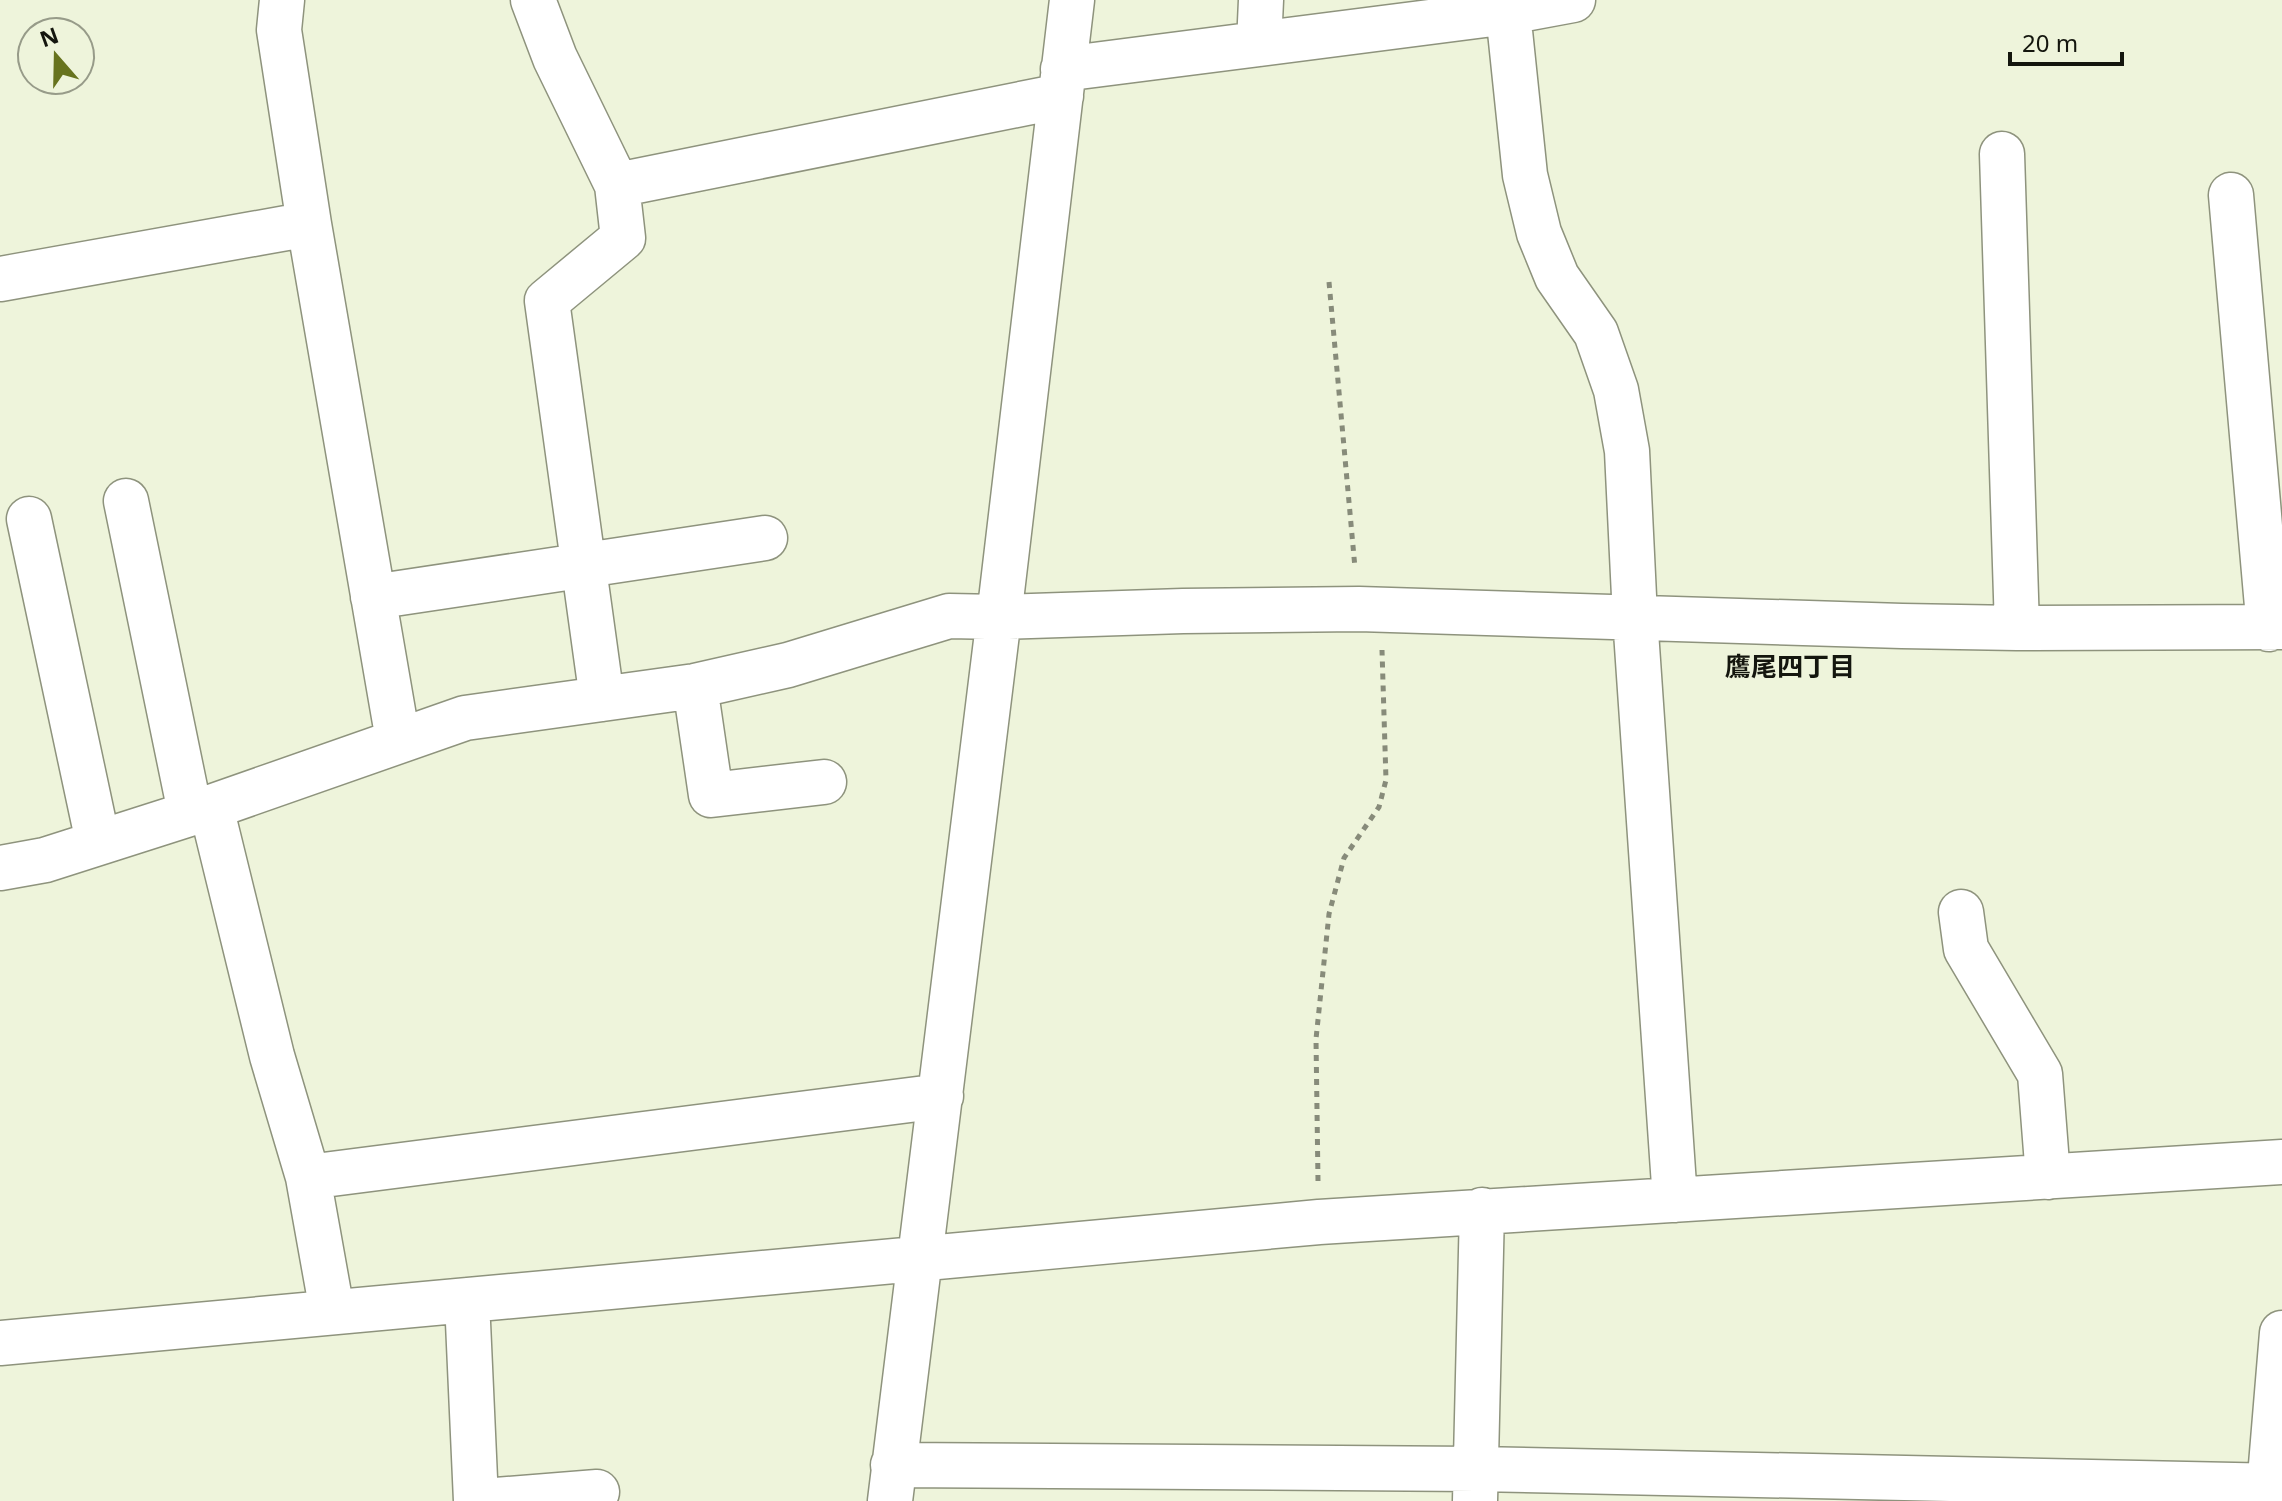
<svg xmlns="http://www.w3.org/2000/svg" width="2282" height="1501" font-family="'Noto Sans','Noto Sans JP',sans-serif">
  <rect width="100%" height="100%" fill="#eef4db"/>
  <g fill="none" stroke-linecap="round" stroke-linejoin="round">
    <defs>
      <path id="minor" d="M 282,0 L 279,30 L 309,224 L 398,740
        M 533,0 L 555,58 L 617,185
        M 1508,12 L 1525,175 L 1539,233 L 1557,277 L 1596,333 L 1616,390 L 1627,451 L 1635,617 L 1675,1200
        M 1259,44 L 1261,0
        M 1063,69 L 1508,12 L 1573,0
        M 2002,154 L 2017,628
        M 2231,195 L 2269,629
        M 0,279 L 309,224
        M 126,501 L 190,812
        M 29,519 L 98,842
        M 373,597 L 765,538
        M 695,686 L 711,795 L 824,782
        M 602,699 L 547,301 L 623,238 L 617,185 L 1061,96
        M 211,807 L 272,1056 L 308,1177 L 332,1311
        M 0,868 L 45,860 L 211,807 L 465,718 L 695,686 L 788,665 L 949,616 L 999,617 L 1183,611 L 1359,609 L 1902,626 L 2017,628 L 2282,627
        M 1961,912 L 1966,949 L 2040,1074 L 2048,1177
        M 308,1177 L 941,1096
        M 467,1300 L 476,1501
        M 0,1343 L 1319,1222 L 2282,1162
        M 893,1465 L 1476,1469 L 2282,1486
        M 483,1501 L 597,1492
        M 890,1501 L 999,617 L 1072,0
        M 1475,1501 L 1482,1210
        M 2268,1501 L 2282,1333"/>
    </defs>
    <use href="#minor" stroke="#8e937d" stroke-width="47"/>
    <path stroke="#878b7a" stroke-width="5" stroke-dasharray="6 6" stroke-linecap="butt" d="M 1329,282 L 1355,568
      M 1318,1181 L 1316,1039 L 1329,914 L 1344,858 L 1379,807 L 1386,780 L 1382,650"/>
    <use href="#minor" stroke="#fff" stroke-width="44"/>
  </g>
  <g text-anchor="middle" stroke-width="8" stroke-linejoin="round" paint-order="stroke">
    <g font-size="26" font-weight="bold" fill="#14160e" stroke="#eef4db">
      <text x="1790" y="676">鷹尾四丁目</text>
    </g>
  </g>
  <g transform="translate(56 56) rotate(340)"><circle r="38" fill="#eef4db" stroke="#979b89" stroke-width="2"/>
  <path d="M0-6L14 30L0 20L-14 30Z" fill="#67731e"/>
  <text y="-12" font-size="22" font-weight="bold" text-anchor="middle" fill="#14160e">N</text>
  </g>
  <path d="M2010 52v12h112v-12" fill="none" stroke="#14160e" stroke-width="4"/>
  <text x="2022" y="52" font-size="24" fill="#14160e" stroke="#eef4db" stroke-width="6" paint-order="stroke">20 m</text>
</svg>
